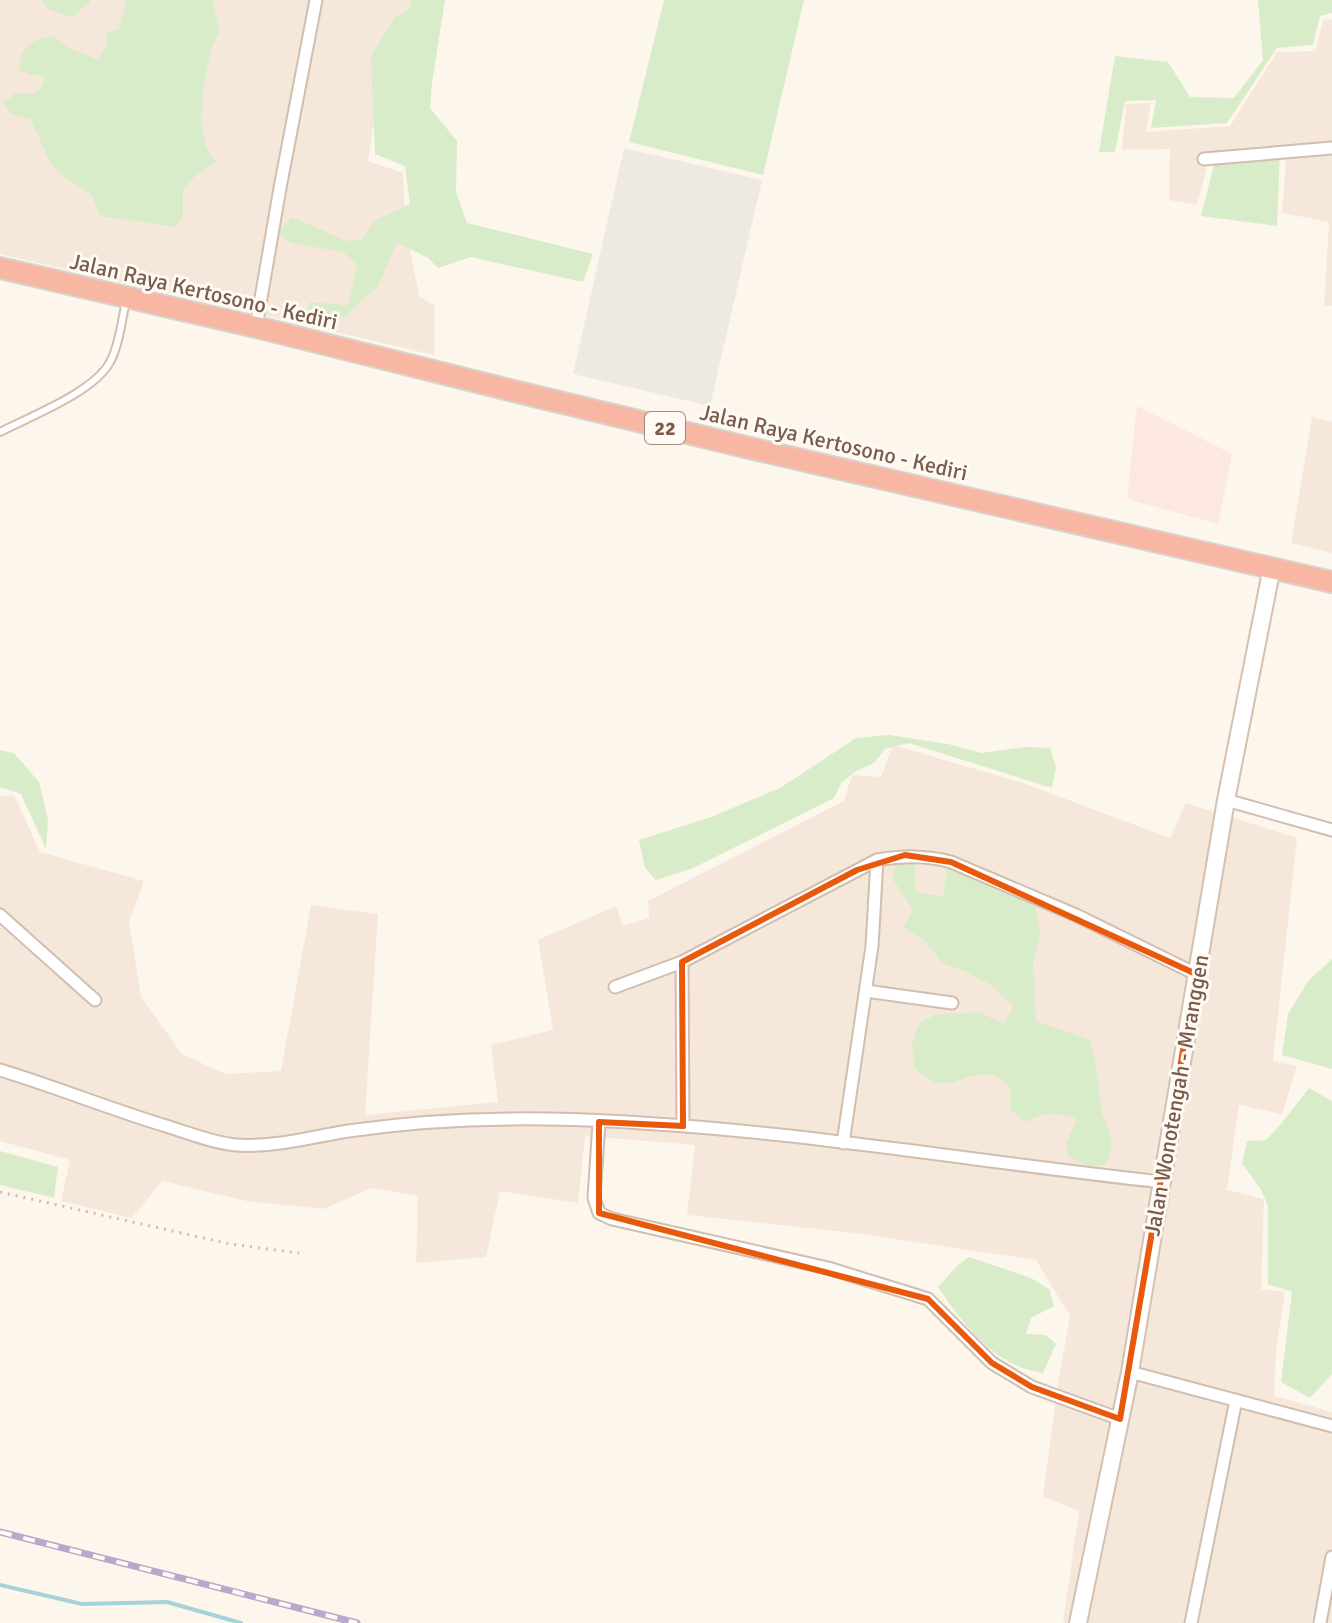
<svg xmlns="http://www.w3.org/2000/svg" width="1332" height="1623" font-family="Signika,sans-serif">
  <rect width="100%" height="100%" fill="#fdf6ec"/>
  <path fill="#f5e8da" d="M 0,0 L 425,0 L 387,38 L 368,161 L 403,173 L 406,227 L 419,296 L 435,306 L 434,355 L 0,254 Z
    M 1332,19 L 1332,306 L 1324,306 L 1329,222 L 1282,213 L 1287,147 L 1211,152 L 1197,205 L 1169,200 L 1170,149 L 1122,150 L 1126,104 L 1151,103 L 1146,132 L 1230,126 L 1277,52 L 1315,51 L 1323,21 Z
    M 1312,417 L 1332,422 L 1332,553 L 1291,543 Z
    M 893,745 L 1023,783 L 1170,838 L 1186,803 L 1297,838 L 1273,1061 L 1297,1066 L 1282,1114 L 1239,1105 L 1227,1190 L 1264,1199 L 1261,1289 L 1285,1292 L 1276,1351 L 1274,1396 L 1332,1412 L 1332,1623 L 1063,1623 L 1079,1511 L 1043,1497 L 1057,1390 L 1070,1316 L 1036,1260 L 854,1233 L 687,1215 L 695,1145 L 585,1136 L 578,1203 L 500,1191 L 486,1257 L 416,1263 L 418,1196 L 372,1188 L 323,1209 L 247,1201 L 162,1181 L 132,1218 L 61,1201 L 70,1160 L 0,1141 L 0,796 L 14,795 L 40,852 L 144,881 L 129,922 L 141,997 L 182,1054 L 225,1074 L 281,1071 L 311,905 L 378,914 L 365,1115 L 498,1102 L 491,1045 L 553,1030 L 538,940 L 616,906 L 623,926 L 649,918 L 648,901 L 844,801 L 852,775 L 881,777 Z"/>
  <path fill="#fde8e0" d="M 1137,406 L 1232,454 L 1218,524 L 1127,499 Z"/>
  <path fill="#efe9e4" d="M 624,148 L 762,180 L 710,406 L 573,374 Z"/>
  <path fill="#d8ecc9" d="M 41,0 L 89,0 L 90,3 L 71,17 L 50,10 Z
    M 127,0 L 213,0 L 219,32 L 210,53 L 203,92 L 201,120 L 206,148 L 216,162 L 197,174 L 183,189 L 183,216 L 175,227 L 100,216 L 92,195 L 62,175 L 50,163 L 31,120 L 11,114 L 4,102 L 16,93 L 35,93 L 44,84 L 43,75 L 30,75 L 19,70 C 21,44 30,41 53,36 L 69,48 L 97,59 L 107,45 L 106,33 L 119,29 Z
    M 412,0 L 445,0 L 432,83 L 430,108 L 457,141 L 456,192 L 467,223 L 593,254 L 583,282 L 471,257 L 438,268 L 428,258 L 397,242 L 378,286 L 343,318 L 305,312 L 310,302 L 348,305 L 357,265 L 343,252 L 291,243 L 278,232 L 292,217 L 347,241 L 362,240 L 374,221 L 410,204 L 405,166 L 375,154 L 371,56 L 395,17 L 410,9 Z
    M 664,0 L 804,0 L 763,175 L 629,142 Z
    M 1258,0 L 1332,0 L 1332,13 L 1320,16 L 1313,45 L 1277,48 L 1227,123 L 1151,128 L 1156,100 L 1125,101 L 1115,152 L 1099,152 L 1115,56 L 1168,62 L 1190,97 L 1234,98 L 1263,60 Z
    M 1280,151 L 1277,226 L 1201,216 L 1216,157 Z
    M 889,735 L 948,744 L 981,753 L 1026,747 L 1050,748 L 1056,767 L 1052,788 L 909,743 L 885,749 L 874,763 L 856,771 L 841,783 L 834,798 L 691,869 L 656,880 L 645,868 L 639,840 L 711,817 L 780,788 L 856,738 Z
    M 0,750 L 14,753 L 39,782 L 48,820 L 46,849 L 21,794 L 0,787 Z
    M 915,863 L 915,892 L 943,896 L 947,870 L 977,879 L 1035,906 L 1041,934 L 1033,962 L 1036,1021 L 1090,1040 L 1097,1072 L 1102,1113 L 1113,1144 L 1106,1164 L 1089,1166 L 1069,1157 L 1066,1143 L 1077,1119 C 1056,1113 1045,1111 1026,1122 L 1010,1110 L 1010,1087 L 994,1074 L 970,1076 L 952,1083 L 935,1083 L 915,1069 L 912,1044 L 920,1023 L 934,1015 L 979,1012 L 1004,1024 L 1013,1006 L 991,985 L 965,971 L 942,963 L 924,940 L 903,927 L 913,910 L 892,878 L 896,864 Z
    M 1332,959 L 1332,1069 L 1282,1055 L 1288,1014 L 1309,980 Z
    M 1309,1088 L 1332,1101 L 1332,1374 L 1310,1398 L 1281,1382 L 1292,1292 L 1268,1284 L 1268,1206 L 1261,1190 L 1242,1163 L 1247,1141 L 1266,1140 C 1283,1124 1295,1105 1309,1088 Z
    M 0,1151 L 58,1167 L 54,1198 L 0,1185 Z
    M 969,1257 L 1031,1278 L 1049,1289 L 1054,1306 L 1031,1318 L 1026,1334 L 1046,1335 L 1056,1344 L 1043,1373 C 995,1367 963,1324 938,1287 L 957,1266 Z"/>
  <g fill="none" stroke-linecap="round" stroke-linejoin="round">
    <path stroke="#a5d3da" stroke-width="4" d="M 0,1585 L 82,1604 L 167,1602 L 241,1623"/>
    <defs>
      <path id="lane" d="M 0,432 C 31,416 94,392 110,362 C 119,346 122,319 126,301"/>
      <path id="street" d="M 1204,159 L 1332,148
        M 256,327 L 280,188 L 316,0
        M 1226,800 L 1332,830
        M 0,915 L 95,1000
        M 615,987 L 682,962
        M 866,991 L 952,1003
        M 0,1070 C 56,1087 110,1109 166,1126 C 189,1133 213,1143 236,1145 C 277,1148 316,1135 356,1130 C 419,1121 485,1118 549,1119 C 754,1123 958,1160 1162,1182
        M 599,1122 L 594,1198 L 599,1213 L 612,1219 L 828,1268 L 928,1299 L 992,1363 L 1032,1387 L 1120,1419
        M 683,1126 L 682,962 L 877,860 C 903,856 925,855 951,862 L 1076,915 L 1196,974
        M 843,1143 L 872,946 L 877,860
        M 1130,1372 L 1332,1426
        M 1191,1623 L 1236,1400
        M 1320,1623 L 1332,1557"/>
      <path id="secondary" d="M 1078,1623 L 1130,1372 L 1226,800 L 1272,567"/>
      <path id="highway" d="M 0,268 L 256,327 L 526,394 L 758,450 L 1332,582"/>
    </defs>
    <use href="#lane" stroke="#d1beb0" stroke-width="10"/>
    <use href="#street" stroke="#d1beb0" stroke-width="15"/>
    <use href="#secondary" stroke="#d6c0b0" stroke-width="20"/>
    <use href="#highway" stroke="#dad1cd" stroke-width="24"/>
    <path stroke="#d9b8a5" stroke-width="3" stroke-dasharray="2 6" stroke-linecap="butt" d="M 0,1192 L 230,1244 L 299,1253"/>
    <use href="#lane" stroke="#fff" stroke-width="6"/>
    <use href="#street" stroke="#fff" stroke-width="11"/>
    <use href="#secondary" stroke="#fff" stroke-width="16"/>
    <use href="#highway" stroke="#f7b7a3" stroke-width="20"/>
    <defs>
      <path id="rail" d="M 0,1532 L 357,1623"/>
    </defs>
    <use href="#rail" stroke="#b9a8c9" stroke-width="7"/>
    <use href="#rail" stroke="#fffaf3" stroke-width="4" stroke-dasharray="12" stroke-linecap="butt"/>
  </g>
  <path fill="none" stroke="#e8590c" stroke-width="6" stroke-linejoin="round" d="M 905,855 L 951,862 L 1196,974 L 1120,1419 L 1032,1387 L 992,1363 L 928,1299 L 599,1213 L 599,1122 L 683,1126 L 682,962 L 857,870 Z"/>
  <g text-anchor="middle" stroke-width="6" stroke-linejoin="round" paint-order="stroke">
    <rect fill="#fffaf3" stroke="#a28b7f" stroke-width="2" x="645" y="412" width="40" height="32" rx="6"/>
    <g font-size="20" font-weight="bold" fill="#7a5c4d">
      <text x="665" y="435">22</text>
    </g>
    <g font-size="22" fill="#7a5c4d" stroke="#fffaf3">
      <text transform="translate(204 291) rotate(13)" y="8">Jalan Raya Kertosono - Kediri</text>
      <text transform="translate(834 442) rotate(13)" y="8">Jalan Raya Kertosono - Kediri</text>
      <text transform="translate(1176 1095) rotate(-80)" y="8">Jalan Wonotengah - Mranggen</text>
    </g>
  </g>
</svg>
